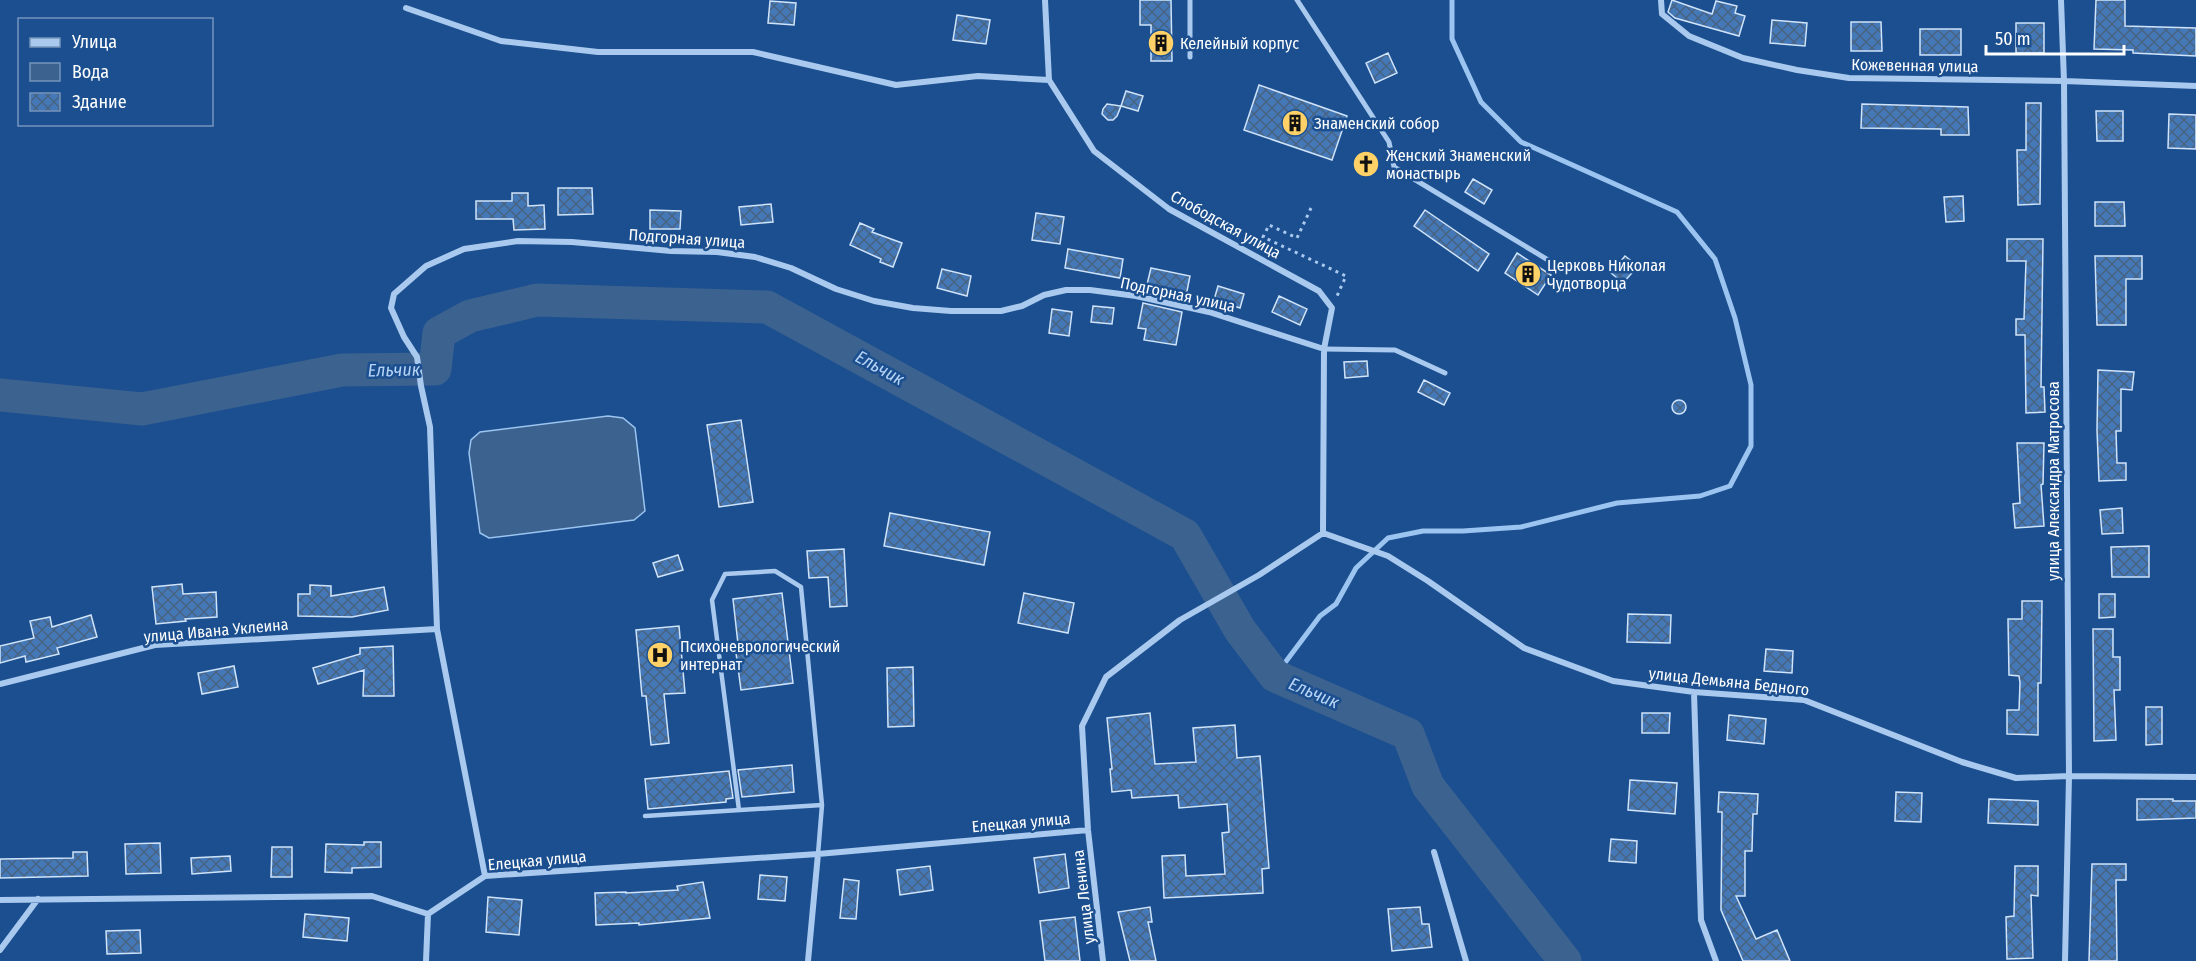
<svg xmlns="http://www.w3.org/2000/svg" width="2196" height="961" font-family="'Fira Sans Condensed',sans-serif">
  <defs>
    <pattern id="building-cross-hatch" width="8" height="8" patternUnits="userSpaceOnUse" patternTransform="scale(1.5)"><rect width="8" height="8" fill="#4478b7"/><path d="M0 0l8 8M0 8l8-8" fill="none" stroke="#486282"/></pattern>
  </defs>
  <rect width="100%" height="100%" fill="#1b4f8f"/>
  <path fill="#3c6290" stroke="#9cc4f0" stroke-width="1.5" d="M 608,416 L 623,418 L 635,428 L 645,511 L 634,520 L 489,538 L 480,533 L 469,453 L 471,440 L 480,432 Z"/>
  <g fill="none" stroke-linecap="round" stroke-linejoin="round">
    <path stroke="#9cc4f0" stroke-width="5" d="M 1275,676 L 1320,616 L 1336,604 L 1356,568 L 1388,538 L 1423,531 L 1463,531 L 1521,527 L 1617,503 L 1700,496 L 1730,486 L 1751,446 L 1751,385 L 1735,318 L 1715,259 L 1677,212 L 1521,142 L 1481,102 L 1452,39 L 1452,0"/>
    <path stroke="#3c6290" stroke-width="33" d="M 0,395 L 142,409 L 342,370 L 435,369 L 439,333 L 470,316 L 537,300 L 767,307 L 1185,535 L 1240,630 L 1275,676 L 1408,734 L 1428,786 L 1565,961"/>
  </g>
  <path fill="url(#building-cross-hatch)" stroke="#cfe3fa" stroke-width="1.5" d="M 1140,0 L 1171,0 L 1172,61 L 1151,61 L 1151,25 L 1140,25 Z
    M 1672,0 L 1712,14 L 1716,1 L 1737,6 L 1735,13 L 1745,16 L 1739,36 L 1675,18 L 1668,12 Z
    M 2096,0 L 2125,0 L 2125,26 L 2196,28 L 2196,56 L 2133,53 L 2133,50 L 2094,49 Z
    M 770,1 L 796,3 L 794,25 L 768,23 Z
    M 957,15 L 990,20 L 986,44 L 953,40 Z
    M 1772,20 L 1807,23 L 1805,46 L 1770,43 Z
    M 1851,22 L 1881,22 L 1882,51 L 1851,51 Z
    M 2016,23 L 2044,23 L 2044,53 L 2016,53 Z
    M 1920,29 L 1961,29 L 1961,55 L 1920,55 Z
    M 1388,53 L 1397,73 L 1375,83 L 1366,63 Z
    M 1259,85 L 1347,116 L 1332,160 L 1244,130 Z
    M 1126,91 L 1143,96 L 1138,111 L 1121,106 Z
    M 2026,103 L 2041,103 L 2040,204 L 2018,205 L 2017,150 L 2026,150 Z
    M 1107,104 L 1121,106 L 1117,116 L 1113,120 L 1108,120 L 1102,114 L 1103,109 Z
    M 1862,104 L 1968,107 L 1969,135 L 1941,135 L 1941,129 L 1861,128 Z
    M 2096,111 L 2123,111 L 2123,141 L 2097,141 Z
    M 2169,114 L 2196,115 L 2196,149 L 2168,148 Z
    M 1473,179 L 1492,190 L 1484,204 L 1465,192 Z
    M 558,188 L 592,188 L 593,214 L 558,215 Z
    M 512,193 L 528,193 L 528,206 L 544,205 L 545,229 L 514,230 L 513,219 L 476,219 L 476,201 L 512,201 Z
    M 1963,196 L 1964,221 L 1946,222 L 1944,197 Z
    M 2095,202 L 2124,202 L 2125,226 L 2095,226 Z
    M 771,204 L 773,222 L 741,225 L 739,207 Z
    M 650,210 L 681,211 L 680,229 L 650,229 Z
    M 1425,210 L 1489,254 L 1478,271 L 1414,226 Z
    M 1036,213 L 1064,217 L 1060,244 L 1032,240 Z
    M 860,223 L 874,229 L 872,232 L 902,243 L 893,267 L 880,262 L 881,259 L 850,245 Z
    M 2007,239 L 2043,239 L 2041,387 L 2044,387 L 2045,412 L 2026,413 L 2025,335 L 2016,335 L 2016,319 L 2024,319 L 2026,261 L 2007,261 Z
    M 1068,249 L 1123,259 L 1120,278 L 1065,268 Z
    M 1517,253 L 1551,275 L 1538,295 L 1505,273 Z
    M 1625,256 L 1638,266 L 1623,283 L 1611,273 Z
    M 2095,256 L 2142,256 L 2142,279 L 2126,279 L 2126,325 L 2097,325 Z
    M 1151,268 L 1190,276 L 1185,301 L 1145,293 Z
    M 942,269 L 971,276 L 967,296 L 937,288 Z
    M 1218,286 L 1244,294 L 1240,308 L 1214,300 Z
    M 1279,296 L 1307,309 L 1300,325 L 1272,312 Z
    M 1143,303 L 1182,312 L 1176,345 L 1144,340 L 1146,329 L 1138,328 Z
    M 1093,306 L 1114,308 L 1112,324 L 1091,322 Z
    M 1052,309 L 1072,312 L 1069,336 L 1049,333 Z
    M 1367,361 L 1368,376 L 1345,378 L 1344,362 Z
    M 2098,370 L 2134,372 L 2132,390 L 2121,389 L 2121,431 L 2116,431 L 2117,463 L 2126,463 L 2126,480 L 2099,481 L 2097,430 Z
    M 1424,380 L 1450,393 L 1444,405 L 1418,392 Z
    M1672 407a7 7 0 1 1 14 0a7 7 0 1 1-14 0Z
    M 741,420 L 753,502 L 719,507 L 707,425 Z
    M 2017,443 L 2044,443 L 2043,484 L 2041,485 L 2044,526 L 2015,528 L 2013,504 L 2020,503 Z
    M 2122,508 L 2123,533 L 2102,534 L 2100,510 Z
    M 890,513 L 990,532 L 984,565 L 884,546 Z
    M 2149,546 L 2149,577 L 2112,577 L 2111,547 Z
    M 844,549 L 847,606 L 830,607 L 828,577 L 809,578 L 807,551 Z
    M 678,555 L 683,570 L 658,577 L 653,563 Z
    M 182,584 L 183,594 L 216,592 L 217,617 L 185,619 L 186,621 L 156,624 L 152,587 Z
    M 310,585 L 331,586 L 331,596 L 384,587 L 388,610 L 352,617 L 298,616 L 298,594 L 310,594 Z
    M 782,593 L 793,683 L 741,690 L 736,653 L 739,653 L 733,599 Z
    M 1024,593 L 1074,603 L 1068,633 L 1018,623 Z
    M 2099,594 L 2115,594 L 2115,617 L 2099,618 Z
    M 2022,601 L 2042,601 L 2041,683 L 2038,683 L 2038,735 L 2007,734 L 2007,710 L 2019,710 L 2020,683 L 2019,676 L 2009,675 L 2008,619 L 2022,619 Z
    M 1628,614 L 1671,615 L 1670,643 L 1627,642 Z
    M 91,615 L 97,637 L 57,648 L 59,654 L 26,662 L 25,656 L 0,663 L 0,646 L 34,638 L 30,621 L 50,617 L 52,627 Z
    M 679,626 L 685,693 L 664,694 L 669,743 L 651,745 L 646,696 L 642,696 L 636,630 Z
    M 2093,629 L 2113,629 L 2113,657 L 2120,657 L 2120,690 L 2114,690 L 2116,740 L 2094,741 Z
    M 393,646 L 394,696 L 363,696 L 364,670 L 318,684 L 313,668 L 360,654 L 360,648 Z
    M 1766,649 L 1793,651 L 1792,673 L 1764,671 Z
    M 234,666 L 238,687 L 202,694 L 198,673 Z
    M 913,667 L 914,726 L 888,727 L 887,668 Z
    M 2146,707 L 2162,707 L 2162,744 L 2146,745 Z
    M 1150,713 L 1155,764 L 1196,762 L 1193,728 L 1235,725 L 1237,758 L 1260,756 L 1269,868 L 1262,869 L 1263,893 L 1164,898 L 1162,856 L 1185,855 L 1186,876 L 1225,874 L 1222,833 L 1229,832 L 1227,804 L 1179,808 L 1178,795 L 1132,798 L 1131,790 L 1112,792 L 1110,769 L 1112,769 L 1107,718 Z
    M 1642,713 L 1670,713 L 1669,733 L 1642,733 Z
    M 1729,715 L 1766,719 L 1764,744 L 1727,740 Z
    M 792,765 L 794,792 L 742,797 L 738,770 Z
    M 729,771 L 733,798 L 726,799 L 726,802 L 648,809 L 645,779 Z
    M 1630,780 L 1677,783 L 1675,814 L 1628,810 Z
    M 1719,792 L 1758,794 L 1757,814 L 1753,814 L 1752,851 L 1745,851 L 1745,896 L 1736,896 L 1756,939 L 1777,930 L 1790,961 L 1743,961 L 1737,947 L 1721,910 L 1722,812 L 1718,812 Z
    M 1896,792 L 1922,793 L 1921,822 L 1895,821 Z
    M 1989,799 L 2038,801 L 2038,825 L 1988,823 Z
    M 2137,799 L 2173,799 L 2173,801 L 2196,801 L 2196,818 L 2137,820 Z
    M 1611,839 L 1637,841 L 1636,863 L 1609,861 Z
    M 364,842 L 381,842 L 381,867 L 352,868 L 352,873 L 325,872 L 326,844 L 364,845 Z
    M 160,843 L 161,873 L 126,874 L 125,844 Z
    M 272,847 L 292,847 L 292,877 L 271,877 Z
    M 73,852 L 87,852 L 88,876 L 0,878 L 0,859 L 73,858 Z
    M 1065,854 L 1069,888 L 1039,893 L 1034,858 Z
    M 230,856 L 231,871 L 192,874 L 191,858 Z
    M 2092,864 L 2126,864 L 2126,880 L 2116,880 L 2117,961 L 2089,961 Z
    M 930,866 L 933,890 L 900,895 L 897,870 Z
    M 2015,866 L 2038,866 L 2038,896 L 2031,895 L 2033,958 L 2007,959 L 2006,917 L 2014,916 Z
    M 760,875 L 787,877 L 785,901 L 758,899 Z
    M 844,879 L 859,881 L 856,919 L 840,918 Z
    M 703,882 L 710,918 L 639,925 L 639,923 L 596,925 L 595,893 L 626,892 L 626,893 L 678,890 L 677,886 Z
    M 488,897 L 522,900 L 519,935 L 486,932 Z
    M 1150,907 L 1152,922 L 1148,922 L 1156,961 L 1130,961 L 1118,912 Z
    M 1420,907 L 1422,924 L 1429,924 L 1432,947 L 1392,951 L 1388,909 Z
    M 305,914 L 349,918 L 347,941 L 303,937 Z
    M 1075,917 L 1080,961 L 1045,961 L 1040,921 Z
    M 140,930 L 141,953 L 107,954 L 106,931 Z"/>
  <g fill="none" stroke-linecap="round" stroke-linejoin="round">
    <path stroke="#a9c9ee" stroke-width="3" stroke-dasharray="3 4.5" stroke-linecap="butt" d="M 1311,208 L 1297,238 L 1269,225 L 1263,237 L 1346,276 L 1337,296"/>
    <path stroke="#a9c9ee" stroke-width="4.5" d="M 739,810 L 712,600 L 725,574 L 775,571 L 801,587 L 822,805 L 818,854
      M 645,816 L 822,805"/>
    <path stroke="#a9c9ee" stroke-width="5" d="M 1297,0 L 1389,142 L 1394,167 L 1563,269
      M 1190,57 L 1190,0
      M 1324,349 L 1395,350 L 1445,373"/>
    <path stroke="#a9c9ee" stroke-width="6" d="M 1045,0 L 1049,80 L 1094,151 L 1169,209 L 1319,291 L 1332,308 L 1324,349 L 1323,533 L 1259,575 L 1180,620 L 1106,677 L 1082,726 L 1088,830 L 1103,961
      M 1661,0 L 1662,14 L 1689,36 L 1743,58 L 1797,70 L 1849,78 L 2064,81 L 2196,86
      M 2061,0 L 2064,81 L 2069,776 L 2065,961
      M 406,8 L 501,41 L 598,52 L 753,52 L 896,85 L 978,76 L 1049,80
      M 1323,533 L 1388,556 L 1428,581 L 1524,648 L 1613,681 L 1694,692 L 1804,700 L 1962,762 L 2016,778 L 2069,776 L 2196,777
      M 0,684 L 155,645 L 437,629
      M 1694,692 L 1701,920 L 1716,961
      M 1434,852 L 1466,961
      M 485,876 L 437,629 L 430,427 L 421,386 L 417,357 L 404,337 L 391,308 L 394,294 L 426,266 L 464,249 L 518,241 L 572,242 L 671,251 L 717,252 L 755,257 L 791,268 L 836,289 L 874,301 L 913,308 L 951,311 L 1001,311 L 1022,306 L 1044,295 L 1066,290 L 1090,290 L 1136,296 L 1209,312 L 1324,349
      M 0,900 L 372,896 L 428,914 L 485,876 L 818,854 L 1088,830
      M 0,950 L 38,899
      M 426,961 L 428,914
      M 808,961 L 818,854"/>
  </g>
  <defs>
    <symbol id="building-disc" viewBox="-11 -11 22 22"><circle r="9.5" fill="#ffd166" stroke="#1b4f8f"/><path d="M-4-6H4V6H1V3H-1V6H-4ZM-2.5-4.3h1.7v1.8h-1.7ZM.8-4.3h1.7v1.8H.8ZM-2.5-1h1.7V.8h-1.7ZM.8-1h1.7V.8H.8Z" fill="#111"/></symbol>
    <symbol id="church-disc" viewBox="-11 -11 22 22"><circle r="9.5" fill="#ffd166" stroke="#1b4f8f"/><path d="M-1.2-6h2.4v3.5h3.3v2.4h-3.3V6h-2.4V-.1h-3.3v-2.4h3.3Z" fill="#111"/></symbol>
    <symbol id="hospital-disc" viewBox="-11 -11 22 22"><circle r="9.5" fill="#ffd166" stroke="#1b4f8f"/><path d="M-5-5h3v3.5h4V-5h3V5h-3V1.5h-4V5h-3Z" fill="#111"/></symbol>
  </defs>
  <g fill-rule="evenodd">
    <use href="#building-disc" x="1146" y="28" width="30" height="30"/>
    <use href="#building-disc" x="1280" y="108" width="30" height="30"/>
    <use href="#church-disc" x="1351" y="149" width="30" height="30"/>
    <use href="#building-disc" x="1513" y="259" width="30" height="30"/>
    <use href="#hospital-disc" x="645" y="640" width="30" height="30"/>
  </g>
  <g text-anchor="middle" stroke-width="5" stroke-linejoin="round" paint-order="stroke">
    <g font-size="16" fill="#fff" stroke="#1b4f8f" text-anchor="start">
      <text x="1180" y="49">Келейный корпус</text>
      <text x="1314" y="129">Знаменский собор</text>
      <text x="1386" y="161">Женский Знаменский<tspan x="1386" dy="18">монастырь</tspan></text>
      <text x="1547" y="271">Церковь Николая<tspan x="1547" dy="18">Чудотворца</tspan></text>
      <text x="680" y="652">Психоневрологический<tspan x="680" dy="18">интернат</tspan></text>
    </g>
    <g font-size="16" fill="#fff" stroke="#1b4f8f">
      <text transform="translate(1915 65) rotate(1)" y="6">Кожевенная улица</text>
      <text transform="translate(1226 224) rotate(29)" y="6">Слободская улица</text>
      <text transform="translate(687 238) rotate(4)" y="6">Подгорная улица</text>
      <text transform="translate(1178 294) rotate(12)" y="6">Подгорная улица</text>
      <text transform="translate(2053 481) rotate(-90)" y="6">улица Александра Матросова</text>
      <text transform="translate(216 630) rotate(-5)" y="6">улица Ивана Уклеина</text>
      <text transform="translate(1729 681) rotate(6)" y="6">улица Демьяна Бедного</text>
      <text transform="translate(1021 822) rotate(-5)" y="6">Елецкая улица</text>
      <text transform="translate(537 860) rotate(-5)" y="6">Елецкая улица</text>
      <text transform="translate(1083 897) rotate(-97)" y="6">улица Ленина</text>
    </g>
    <g font-size="18" font-style="italic" fill="#b5d3f5" stroke="#1b4f8f">
      <text transform="translate(880 368) rotate(29)" y="6">Ельчик</text>
      <text transform="translate(394 370) rotate(-1)" y="6">Ельчик</text>
      <text transform="translate(1314 693) rotate(23)" y="6">Ельчик</text>
    </g>
  </g>
  <rect x="18" y="18" width="195" height="108" fill="#1b4f8f" stroke="#7695bc" stroke-width="1.5"/>
  <rect x="30" y="38" width="30" height="9" fill="#a9c9ee" stroke="#7695bc" stroke-width="1.5"/>
  <text x="72" y="48" font-size="18" fill="#ffffff">Улица</text>
  <rect x="30" y="63" width="30" height="18" fill="#3c6290" stroke="#7695bc" stroke-width="1.5"/>
  <text x="72" y="78" font-size="18" fill="#ffffff">Вода</text>
  <rect x="30" y="93" width="30" height="18" fill="url(#building-cross-hatch)" stroke="#7695bc" stroke-width="1.5"/>
  <text x="72" y="108" font-size="18" fill="#ffffff">Здание</text>
  <path d="M1986 45v9h138v-9" fill="none" stroke="#ffffff" stroke-width="3"/>
  <text x="1995" y="45" font-size="18" fill="#ffffff" stroke="#1b4f8f" stroke-width="4.5" paint-order="stroke">50 m</text>
</svg>
